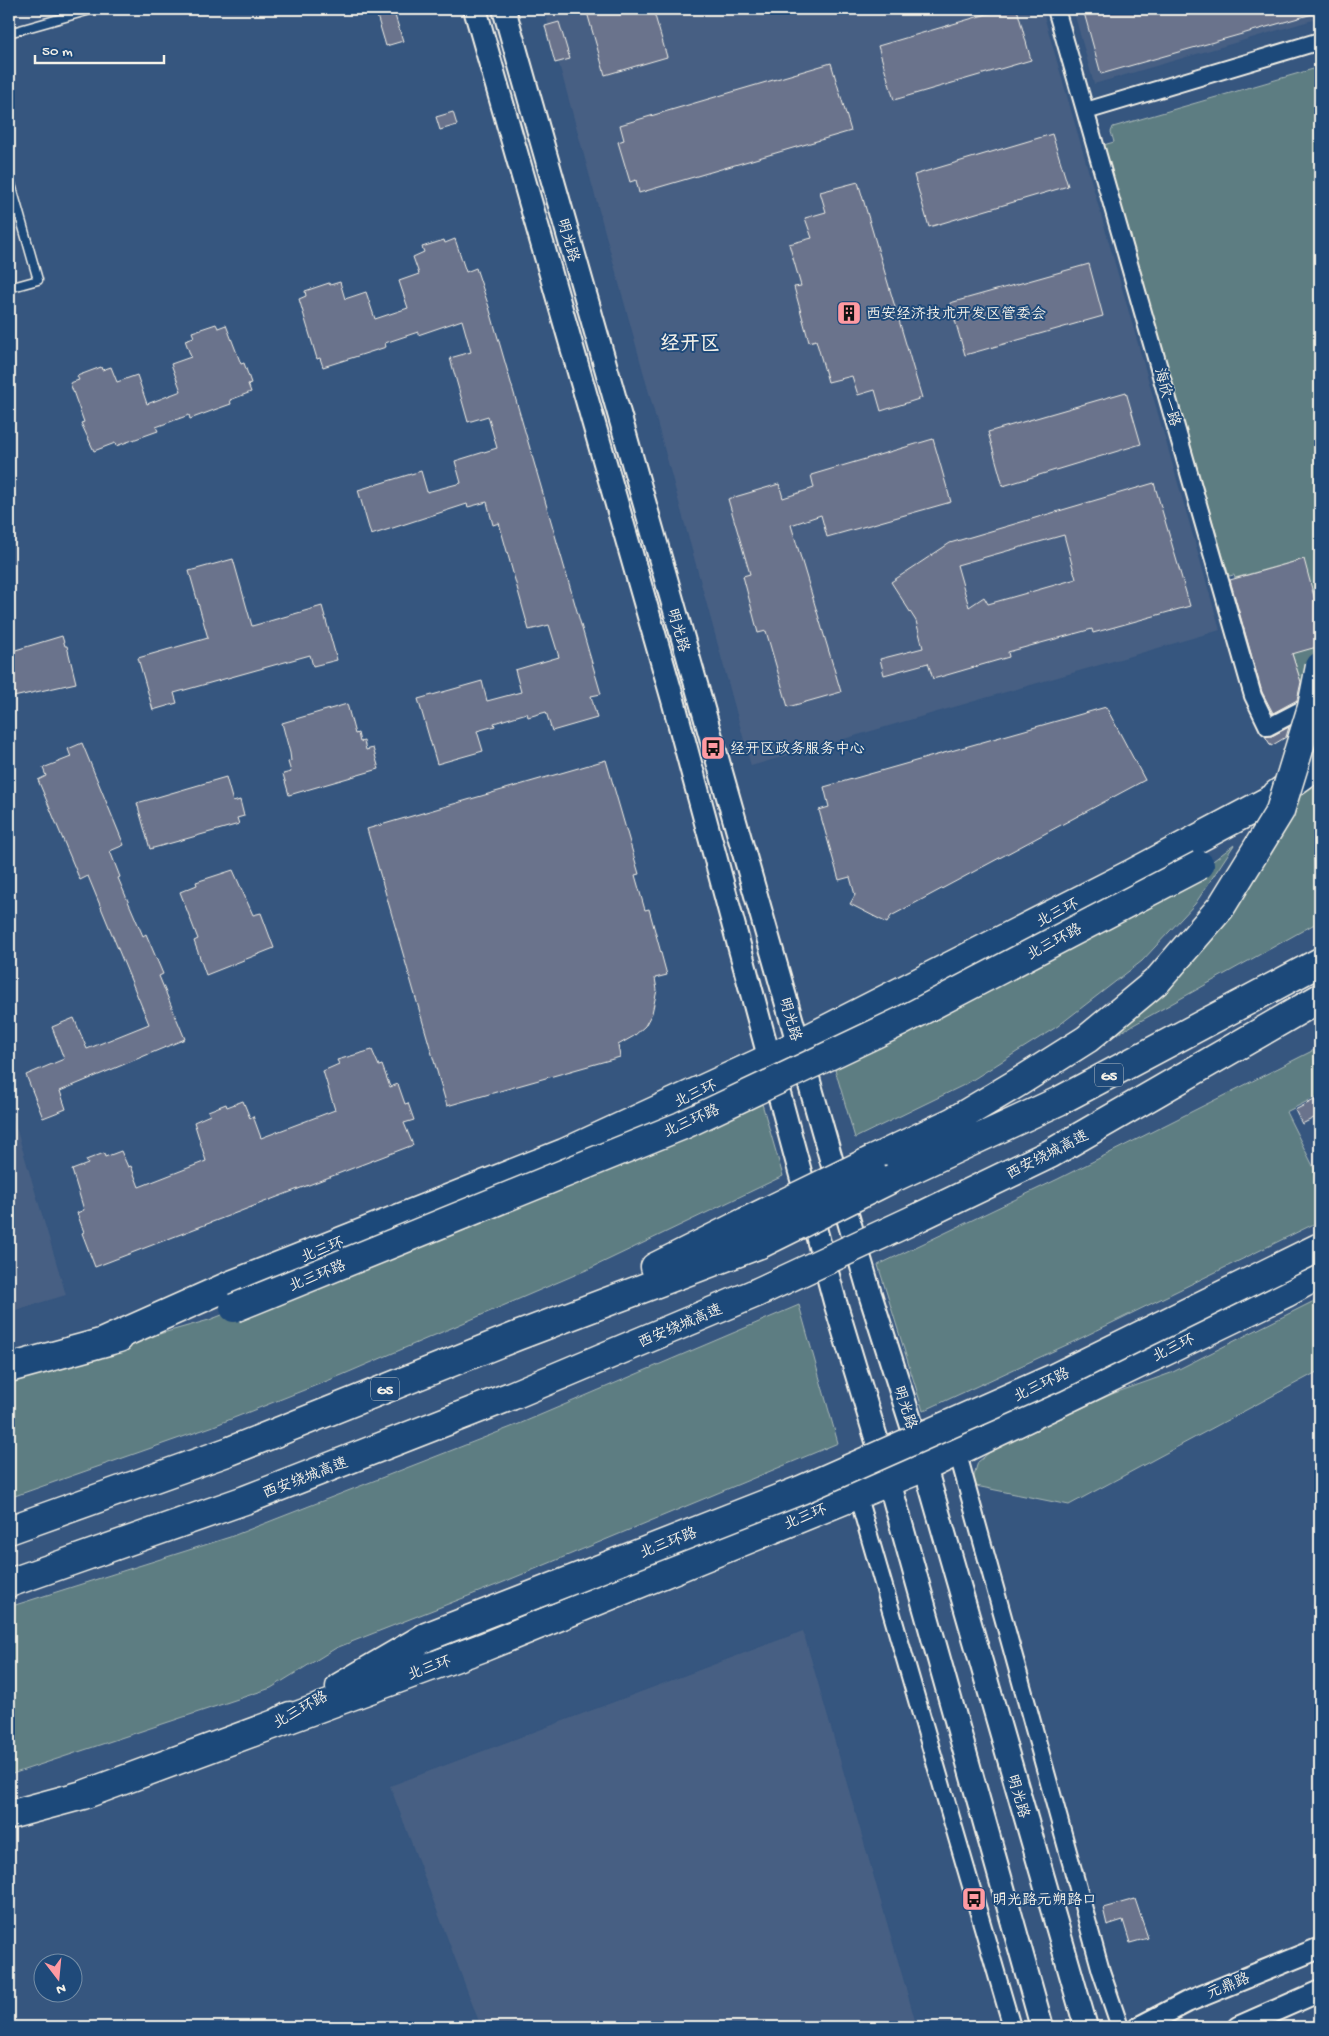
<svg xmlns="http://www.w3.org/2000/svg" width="1329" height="2036" font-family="'Gochi Hand','LXGW WenKai TC',sans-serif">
  <rect width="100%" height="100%" fill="#36567f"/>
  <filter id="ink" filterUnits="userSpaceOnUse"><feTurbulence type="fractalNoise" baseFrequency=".02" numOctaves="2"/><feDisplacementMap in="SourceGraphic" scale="10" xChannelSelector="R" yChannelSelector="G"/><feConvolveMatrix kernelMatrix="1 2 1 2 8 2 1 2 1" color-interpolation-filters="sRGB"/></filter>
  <g filter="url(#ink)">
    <path fill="#465f83" d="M 544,9 L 1042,9 L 1220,630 L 751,766 Z
      M 1073,9 L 1320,9 L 1320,18 L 1094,84 Z
      M 9,1104 L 66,1295 L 9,1312 Z
      M 803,1631 L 917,2027 L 481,2027 L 390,1786 Z"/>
    <path fill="#5d7d82" stroke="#a8b7b5" d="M 1320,67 L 1320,617 L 1319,613 L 1304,617 L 1313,648 L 1320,647 L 1320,665 L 1307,702 L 1284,627 L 1267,632 L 1291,712 L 1274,719 L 1247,622 L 1316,602 L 1311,586 L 1243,605 L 1304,559 L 1235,578 L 1234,575 L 1229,576 L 1100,146 L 1114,142 L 1111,132 L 1113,127 Z
      M 1320,767 L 1320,921 L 1083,1053 L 1285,813 Z
      M 1234,845 L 1195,904 L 1142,961 L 1058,1026 L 966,1084 L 855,1138 L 832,1059 L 1201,870 Z
      M 1320,1047 L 1320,1095 L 1286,1112 L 1320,1180 L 1320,1221 L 1073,1342 L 923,1411 L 878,1265 L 1058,1179 Z
      M 758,1090 L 783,1176 L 591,1268 L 342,1375 L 211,1427 L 9,1498 L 9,1369 L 145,1338 L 209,1320 L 357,1263 Z
      M 1320,1298 L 1320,1370 L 1317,1372 L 1069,1505 L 971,1485 L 978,1462 L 990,1452 L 1112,1394 L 1171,1373 Z
      M 799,1305 L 838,1443 L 499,1584 L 336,1648 L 271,1688 L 9,1775 L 9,1607 L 230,1537 L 519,1424 Z"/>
    <path fill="#6a738c" stroke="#f4f1e8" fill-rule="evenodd" d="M 375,9 L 393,9 L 403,41 L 386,46 Z
      M 586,9 L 653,9 L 667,57 L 605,75 Z
      M 1004,9 L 1017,9 L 1031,60 L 894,100 L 878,46 Z
      M 1083,9 L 1316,9 L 1316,13 L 1101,74 Z
      M 559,22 L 570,59 L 555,63 L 545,26 Z
      M 831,63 L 851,131 L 639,193 L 636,180 L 630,182 L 618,142 L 624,140 L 620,125 Z
      M 453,112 L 457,125 L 440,130 L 436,117 Z
      M 1052,134 L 1068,186 L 929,227 L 914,175 Z
      M 858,182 L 922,398 L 881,411 L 875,390 L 858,395 L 852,376 L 828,382 L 816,340 L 809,342 L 794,287 L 801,286 L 789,244 L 812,238 L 805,218 L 826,212 L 820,192 Z
      M 455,239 L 466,272 L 476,268 L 489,307 L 601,694 L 591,696 L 597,718 L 552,731 L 546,712 L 528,717 L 527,713 L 494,723 L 495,726 L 477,731 L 483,751 L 437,764 L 418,699 L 482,681 L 487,701 L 521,692 L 515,670 L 559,657 L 549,625 L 529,630 L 499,523 L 493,525 L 487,502 L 468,507 L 467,504 L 371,535 L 358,490 L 421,471 L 427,492 L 461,483 L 455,461 L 497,448 L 488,416 L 468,422 L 450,358 L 471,352 L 462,320 L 418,335 L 418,332 L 385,343 L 386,347 L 323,367 L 320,358 L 317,359 L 299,299 L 306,296 L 305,291 L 329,283 L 330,285 L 340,282 L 345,299 L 366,292 L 375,319 L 408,308 L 399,281 L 419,274 L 413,257 L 424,252 L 422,247 L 444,240 L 445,243 Z
      M 1089,264 L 1103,316 L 965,355 L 950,303 Z
      M 216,324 L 218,328 L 226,325 L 241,364 L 244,363 L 251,383 L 248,384 L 251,392 L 230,400 L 231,404 L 214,410 L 190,419 L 189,415 L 156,427 L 158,431 L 116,446 L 115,443 L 94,451 L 81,423 L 84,422 L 70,383 L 79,380 L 77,376 L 101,367 L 102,370 L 111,367 L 117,382 L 137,375 L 147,404 L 181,391 L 171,364 L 191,357 L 185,340 L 194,337 L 192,332 Z
      M 1126,392 L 1141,444 L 1003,486 L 988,432 Z
      M 933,439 L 951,502 L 827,537 L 821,515 L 791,525 L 841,692 L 788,707 L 766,631 L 758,633 L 743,576 L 750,574 L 728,499 L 779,484 L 783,498 L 814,488 L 811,475 Z
      M 1154,483 L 1190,606 L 1093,633 L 1092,629 L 1008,652 L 1009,657 L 933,679 L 928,663 L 884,675 L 880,659 L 923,648 L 916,621 L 891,582 L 950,543 ZM 1064,535 L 1076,579 L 988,604 L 984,597 L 969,607 L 957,565 Z
      M 233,559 L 252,626 L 322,606 L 337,660 L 313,666 L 310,655 L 174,693 L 177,703 L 153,710 L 138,658 L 208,638 L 189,571 Z
      M 1304,559 L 1320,619 L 1320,646 L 1292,654 L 1301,682 L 1297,700 L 1273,713 L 1262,692 L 1230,580 Z
      M 62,636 L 65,646 L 67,646 L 76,683 L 9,698 L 9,652 Z
      M 347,704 L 355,734 L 358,733 L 360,742 L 364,741 L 366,750 L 373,748 L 379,769 L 289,795 L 283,774 L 291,772 L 288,762 L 291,761 L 290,753 L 282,723 Z
      M 1106,707 L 1145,780 L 891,916 L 887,923 L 850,904 L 855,895 L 850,877 L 839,880 L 819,810 L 829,807 L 824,787 Z
      M 1289,727 L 1286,737 L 1271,746 L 1265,736 L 1272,736 Z
      M 82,743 L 124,845 L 110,851 L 120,877 L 118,878 L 143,936 L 146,934 L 163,974 L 159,976 L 185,1039 L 60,1091 L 66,1109 L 43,1118 L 26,1075 L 64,1059 L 52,1027 L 74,1018 L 87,1049 L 149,1024 L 88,876 L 80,880 L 38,780 L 46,776 L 43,768 L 71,757 L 68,749 Z
      M 606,760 L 639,874 L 635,875 L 645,910 L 649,909 L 667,975 L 655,978 L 657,990 L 652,1013 L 645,1026 L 634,1036 L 618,1045 L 620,1057 L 447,1106 L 367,829 Z
      M 226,777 L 233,802 L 240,800 L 244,816 L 237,818 L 239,824 L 150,849 L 137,803 Z
      M 233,870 L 253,915 L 261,913 L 274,948 L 206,975 L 194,941 L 198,939 L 180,892 L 197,885 L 196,882 Z
      M 372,1050 L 379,1066 L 382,1065 L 390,1087 L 398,1084 L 405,1104 L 408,1103 L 414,1120 L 404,1123 L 413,1145 L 95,1267 L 82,1233 L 84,1232 L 77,1213 L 84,1210 L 72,1170 L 88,1164 L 86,1160 L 104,1153 L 105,1157 L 121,1151 L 128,1167 L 131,1166 L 139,1187 L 206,1161 L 194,1122 L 210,1115 L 208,1111 L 226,1104 L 227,1107 L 243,1101 L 250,1118 L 253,1116 L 261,1138 L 335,1110 L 323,1071 L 339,1064 L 337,1060 Z
      M 1320,1097 L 1320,1115 L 1302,1124 L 1295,1110 Z
      M 1135,1899 L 1148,1938 L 1130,1943 L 1123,1920 L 1107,1925 L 1103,1908 Z"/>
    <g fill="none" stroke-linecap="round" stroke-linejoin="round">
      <defs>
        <path id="service" d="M 9,33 L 94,9
          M 9,177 L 38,280 L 9,288"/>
        <path id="minor" d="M 1056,9 L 1253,696 L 1268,727 L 1314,703
          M 1086,111 L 1320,41
          M 957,1451 L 1101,1971 L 1120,2027
          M 857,1494 L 1012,2027"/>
        <path id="tertiary" d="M 1139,2027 L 1187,2002 L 1320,1948
          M 1238,2027 L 1320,1991"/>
        <path id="secondary" d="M 475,9 L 673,700 L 835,1302 L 889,1481 L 1042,2027
          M 504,9 L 829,1152 L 870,1294 L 925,1467 L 1086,2027"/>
        <path id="trunk" d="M 1277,794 L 1320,763
          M 101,1343 L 231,1285 L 564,1153 L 770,1058 L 1133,873 L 1270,800
          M 9,1368 L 119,1338
          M 340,1687 L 426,1637
          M 275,1724 L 484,1647 L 925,1467 L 1286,1293 L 1320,1274
          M 9,1815 L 83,1795 L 275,1724 L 290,1716"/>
        <path id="motorway" d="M 872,1160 L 952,1122 L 1019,1082 L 1087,1039 L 1158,980
          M 893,1178 L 1059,1101 L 1320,962
          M 917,1218 L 1050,1154 L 1320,998
          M 655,1267 L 745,1222
          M 9,1530 L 230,1451 L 517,1336 L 760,1244
          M 9,1583 L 245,1500 L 511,1396 L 756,1293"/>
      </defs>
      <use href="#service" stroke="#f4f1e8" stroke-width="11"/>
      <use href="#minor" stroke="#f4f1e8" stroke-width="20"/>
      <use href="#tertiary" stroke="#f4f1e8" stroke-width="24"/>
      <use href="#secondary" stroke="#f4f1e8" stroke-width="26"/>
      <use href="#trunk" stroke="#f4f1e8" stroke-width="31"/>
      <use href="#motorway" stroke="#f4f1e8" stroke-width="31"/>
      <use href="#service" stroke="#1f4a7a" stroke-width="8"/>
      <use href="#minor" stroke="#1f4a7a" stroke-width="16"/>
      <use href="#tertiary" stroke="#1f4a7a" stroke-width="20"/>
      <use href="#secondary" stroke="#1f4a7a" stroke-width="22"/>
      <use href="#trunk" stroke="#1f4a7a" stroke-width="28"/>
      <use href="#motorway" stroke="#1f4a7a" stroke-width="28"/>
      <defs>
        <path id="trunk-bridge" d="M 234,1308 L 681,1126 L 900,1022 L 1200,865
          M 426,1637 L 801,1490 L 1054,1378 L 1320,1247"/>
        <path id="motorway-bridge" d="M 1158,980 L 1221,907 L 1280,811 L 1312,707 L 1320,666
          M 745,1222 L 872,1160
          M 760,1244 L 893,1178
          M 756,1293 L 917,1218"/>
      </defs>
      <use href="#trunk-bridge" stroke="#f4f1e8" stroke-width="31" stroke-linecap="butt"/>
      <use href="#motorway-bridge" stroke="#f4f1e8" stroke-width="31" stroke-linecap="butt"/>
      <use href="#trunk-bridge" stroke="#1f4a7a" stroke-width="28"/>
      <use href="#motorway-bridge" stroke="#1f4a7a" stroke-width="28"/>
    </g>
  </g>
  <defs>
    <symbol id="building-square" viewBox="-11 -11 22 22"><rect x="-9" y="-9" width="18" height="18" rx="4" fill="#ff9aa2" stroke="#1f4a7a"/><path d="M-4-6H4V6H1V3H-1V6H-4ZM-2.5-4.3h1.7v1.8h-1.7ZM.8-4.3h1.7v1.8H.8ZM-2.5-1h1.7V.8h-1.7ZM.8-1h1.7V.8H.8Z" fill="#111"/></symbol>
    <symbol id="bus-square" viewBox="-11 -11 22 22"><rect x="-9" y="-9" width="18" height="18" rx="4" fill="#ff9aa2" stroke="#1f4a7a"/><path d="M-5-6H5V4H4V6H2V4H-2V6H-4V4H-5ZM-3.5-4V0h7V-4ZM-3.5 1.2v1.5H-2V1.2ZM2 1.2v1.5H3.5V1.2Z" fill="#111"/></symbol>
  </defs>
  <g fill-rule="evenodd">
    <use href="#building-square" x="835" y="299" width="28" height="28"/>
    <use href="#bus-square" x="699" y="734" width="28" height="28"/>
    <use href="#bus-square" x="960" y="1885" width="28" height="28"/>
  </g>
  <g text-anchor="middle" stroke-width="4" stroke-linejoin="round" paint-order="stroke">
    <g fill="#1f4a7a" stroke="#b4bfc7" stroke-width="1">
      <rect x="1095" y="1063.5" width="28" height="23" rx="4"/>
      <rect x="371" y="1377.5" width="28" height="23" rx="4"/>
    </g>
    <g font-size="14" font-weight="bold" fill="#f4f1e8">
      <text x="1109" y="1080">G5</text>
      <text x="385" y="1394">G5</text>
    </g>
    <g font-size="15" fill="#f4f1e8" stroke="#1f4a7a">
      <text transform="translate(569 240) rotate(74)" y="5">明光路</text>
      <text transform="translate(1168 397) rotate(74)" y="5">海欣一路</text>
      <text transform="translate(679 630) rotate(74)" y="5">明光路</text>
      <text transform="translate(1057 912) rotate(-27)" y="5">北三环</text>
      <text transform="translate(1054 941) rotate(-28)" y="5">北三环路</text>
      <text transform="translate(791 1019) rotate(74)" y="5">明光路</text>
      <text transform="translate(695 1093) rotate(-25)" y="5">北三环</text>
      <text transform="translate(691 1120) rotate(-24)" y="5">北三环路</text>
      <text transform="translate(1047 1154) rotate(-27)" y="5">西安绕城高速</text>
      <text transform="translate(322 1249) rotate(-22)" y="5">北三环</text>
      <text transform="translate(317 1275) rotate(-22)" y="5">北三环路</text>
      <text transform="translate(680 1325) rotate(-23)" y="5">西安绕城高速</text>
      <text transform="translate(1173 1347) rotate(-26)" y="5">北三环</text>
      <text transform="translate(1041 1384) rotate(-25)" y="5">北三环路</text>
      <text transform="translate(906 1407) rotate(72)" y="5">明光路</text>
      <text transform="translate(305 1477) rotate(-21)" y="5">西安绕城高速</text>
      <text transform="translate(805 1516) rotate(-22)" y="5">北三环</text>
      <text transform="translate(668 1542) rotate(-21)" y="5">北三环路</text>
      <text transform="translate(429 1667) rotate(-20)" y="5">北三环</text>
      <text transform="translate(300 1709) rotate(-29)" y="5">北三环路</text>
      <text transform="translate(1019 1796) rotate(74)" y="5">明光路</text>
      <text transform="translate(1228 1985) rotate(-22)" y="5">元鼎路</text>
    </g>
    <g font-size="15" fill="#f4f1e8" stroke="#1f4a7a" text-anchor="start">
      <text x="866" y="318">西安经济技术开发区管委会</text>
      <text x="730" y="753">经开区政务服务中心</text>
      <text x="992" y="1904">明光路元朔路口</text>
    </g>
    <g font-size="20" font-weight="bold" fill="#f4f1e8" stroke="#1f4a7a">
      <text x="690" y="349">经开区</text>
    </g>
  </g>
  <rect width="1329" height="2036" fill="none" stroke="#1f4a7a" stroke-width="30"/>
  <rect x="15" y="15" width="1299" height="2006" fill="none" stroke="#f4f1e8" stroke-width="2" filter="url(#ink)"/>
  <g transform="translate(58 1978) rotate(164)"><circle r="24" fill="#1f4a7a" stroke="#748da6"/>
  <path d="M0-4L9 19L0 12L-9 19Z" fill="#ff9aa2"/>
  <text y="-8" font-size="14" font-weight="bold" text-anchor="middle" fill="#f4f1e8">N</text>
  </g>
  <path d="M35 55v8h129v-8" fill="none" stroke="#f4f1e8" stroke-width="2.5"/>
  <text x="42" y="55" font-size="15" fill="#f4f1e8" stroke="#1f4a7a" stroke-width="4" paint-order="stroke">50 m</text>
</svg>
